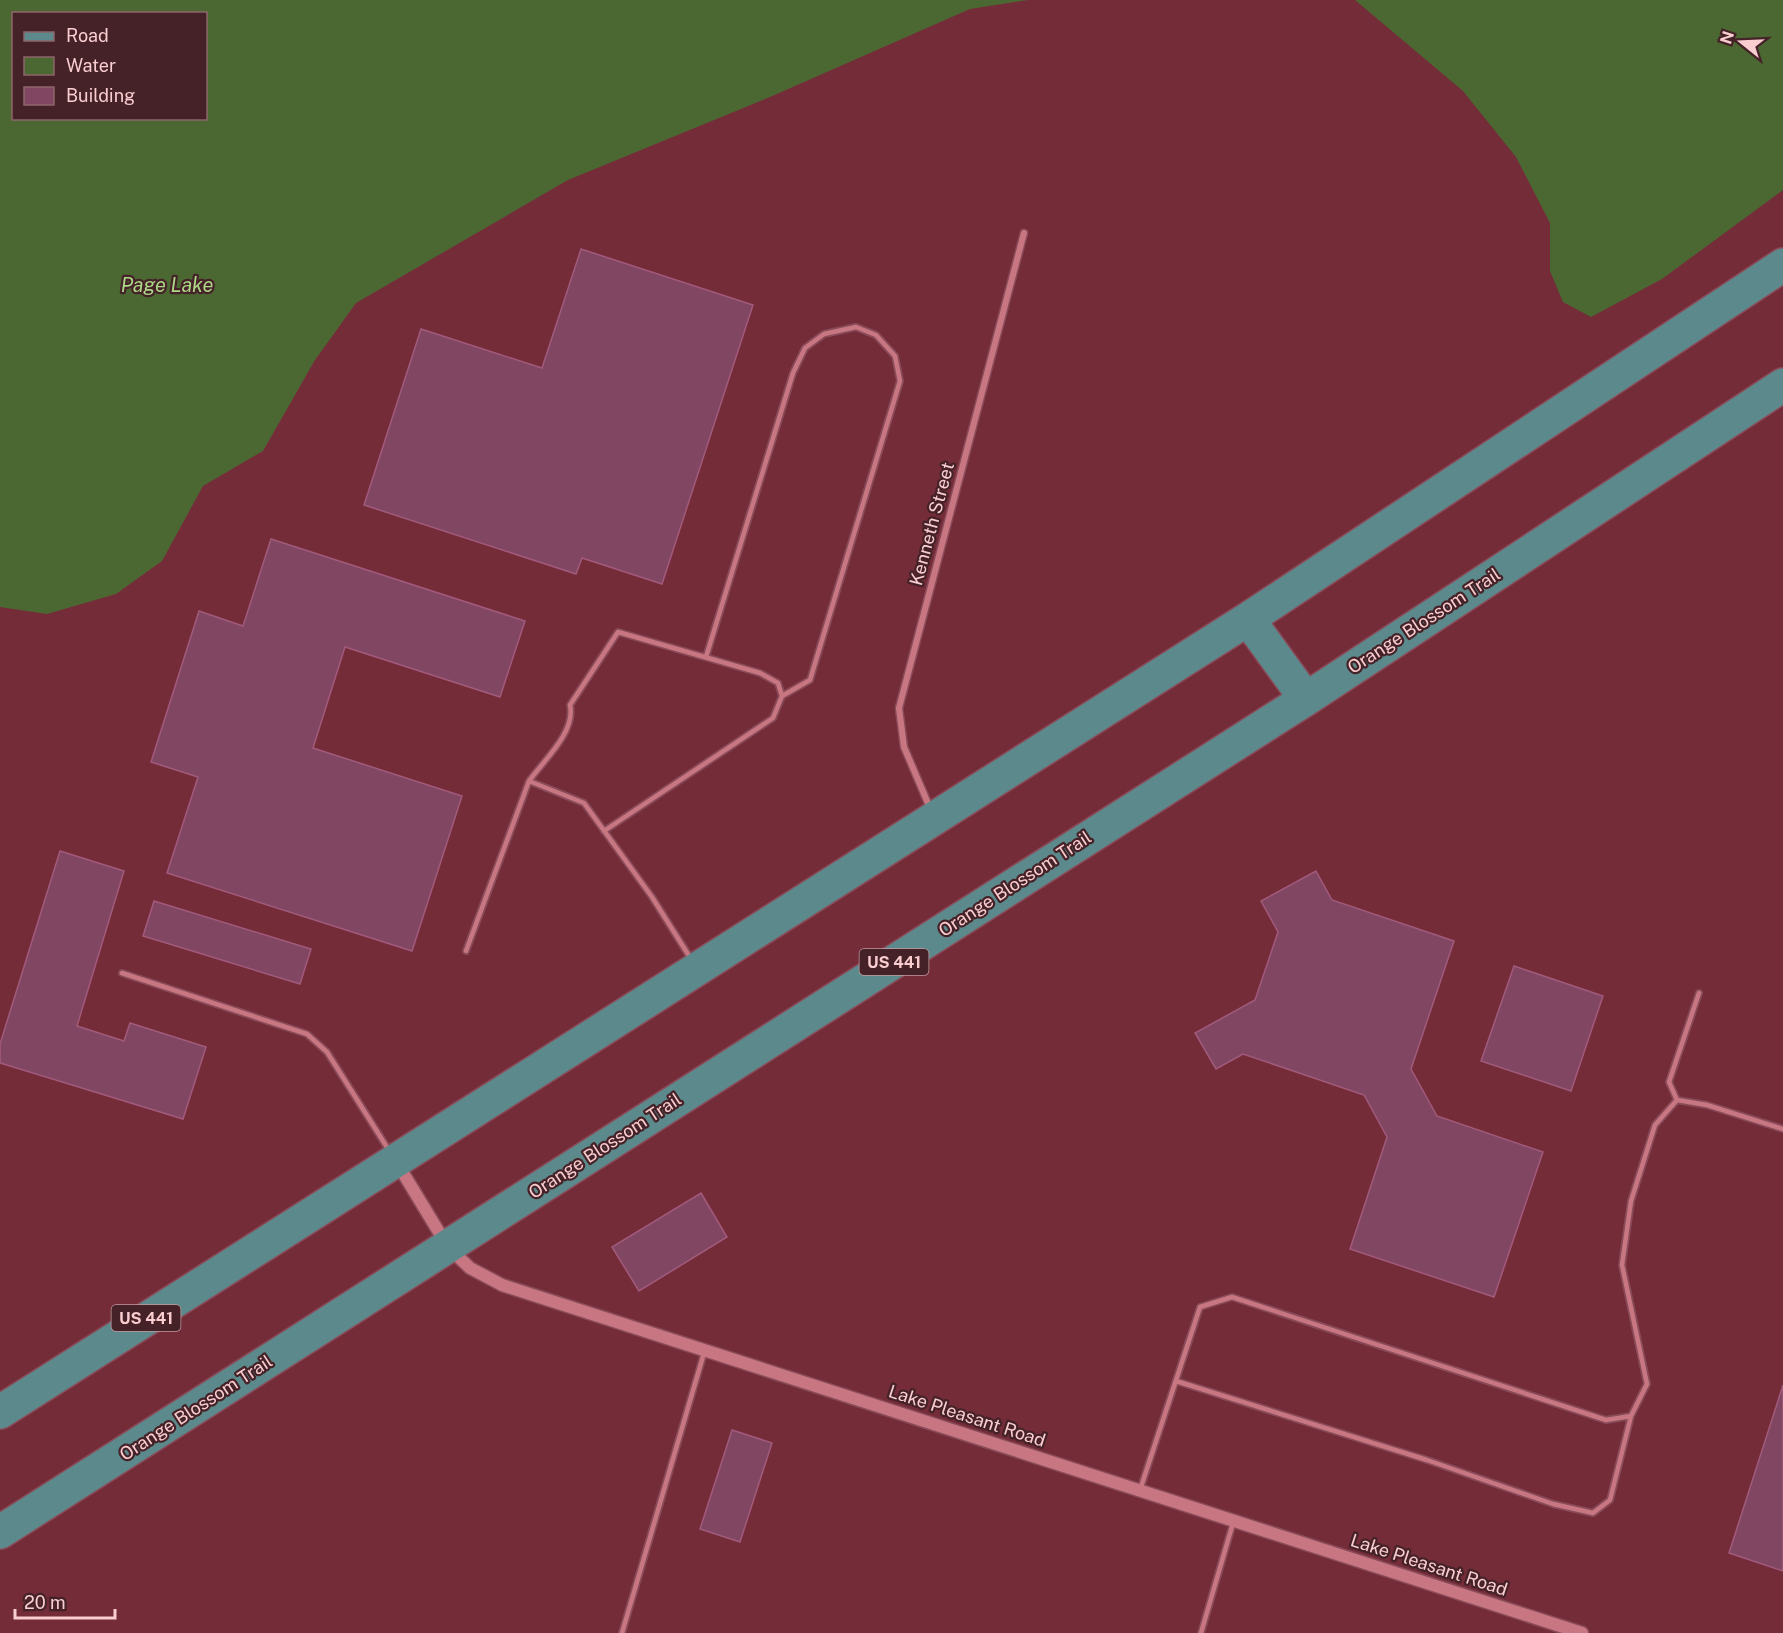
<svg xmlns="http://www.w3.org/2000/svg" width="1783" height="1633" font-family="'Public Sans',sans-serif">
  <rect width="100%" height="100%" fill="#742c39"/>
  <path fill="#4c6832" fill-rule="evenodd" d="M 0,0 L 1028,0 L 970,9 L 770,97 L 568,180 L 356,303 L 315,360 L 263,451 L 203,486 L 162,561 L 116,594 L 47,614 L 0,607 ZM 14,14 L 206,14 L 206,118 L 14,118 Z
    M 1355,0 L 1783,0 L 1783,190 L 1662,279 L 1591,317 L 1563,302 L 1550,271 L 1550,223 L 1516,157 L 1463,91 Z"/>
  <path fill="#814762" stroke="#a25a7c" stroke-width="1.5" d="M 581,249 L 753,305 L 662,584 L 582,558 L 576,574 L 364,505 L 421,329 L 542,368 Z
    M 271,539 L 525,621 L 500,697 L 345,647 L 313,748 L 462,796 L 412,951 L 167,873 L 198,777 L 151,762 L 199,611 L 243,626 Z
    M 60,851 L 124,871 L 77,1026 L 124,1041 L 130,1023 L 206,1047 L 183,1119 L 0,1063 L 0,1044 Z
    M 1316,871 L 1332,900 L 1454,941 L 1411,1069 L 1437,1116 L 1543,1152 L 1494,1297 L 1350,1249 L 1387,1137 L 1364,1095 L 1243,1054 L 1216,1069 L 1195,1033 L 1255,1000 L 1278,932 L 1261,901 Z
    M 154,901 L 311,949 L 300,984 L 143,936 Z
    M 1514,966 L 1603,996 L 1571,1091 L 1481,1061 Z
    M 701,1193 L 727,1237 L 639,1291 L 612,1247 Z
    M 1783,1385 L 1783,1571 L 1729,1553 Z
    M 732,1430 L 772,1443 L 740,1542 L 700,1529 Z"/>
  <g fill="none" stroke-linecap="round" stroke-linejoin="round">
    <defs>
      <path id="lane" d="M 706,657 L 793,373 L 805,348 L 824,334 L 856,327 L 876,335 L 895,356 L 900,381 L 810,680 L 782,696
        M 529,781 C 544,760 576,732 570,705 L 618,632 L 760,673 L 778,683 L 782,696 L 773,718 L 604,831
        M 466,951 L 529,781 L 584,803 L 652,897 L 691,959
        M 122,973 L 307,1034 L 327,1052 L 390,1152
        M 1677,1100 L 1669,1082 L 1699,993
        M 1176,1381 L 1427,1460 L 1553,1504 L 1593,1513 L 1610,1500 L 1631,1416
        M 1140,1490 L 1200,1307 L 1232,1297 L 1606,1420 L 1631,1416 L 1647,1384 L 1622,1265 L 1631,1201 L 1655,1125 L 1677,1100 L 1707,1105 L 1783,1129
        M 622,1633 L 704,1353
        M 1201,1633 L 1233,1523"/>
      <path id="street" d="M 930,808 L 904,747 L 899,708 L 1024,233"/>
      <path id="secondary" d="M 397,1163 L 448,1247 L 470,1268 L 502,1285 L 1582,1633"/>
      <path id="primary" d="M 1248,619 L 1306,699
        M 0,1412 L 1248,619 L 1783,265
        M 0,1532 L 1306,699 L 1783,385"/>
    </defs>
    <use href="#lane" stroke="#8a4b59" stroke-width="8"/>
    <use href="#street" stroke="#8a4b59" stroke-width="9"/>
    <use href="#secondary" stroke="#8a4b59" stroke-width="15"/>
    <use href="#primary" stroke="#8a4b59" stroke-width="36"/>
    <use href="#lane" stroke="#c87782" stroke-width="4.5"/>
    <use href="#street" stroke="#c87782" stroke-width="6"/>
    <use href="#secondary" stroke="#c87782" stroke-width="12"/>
    <use href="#primary" stroke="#5c8a8c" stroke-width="33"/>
  </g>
  <g text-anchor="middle" stroke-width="4.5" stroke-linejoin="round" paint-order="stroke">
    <g fill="#442227" stroke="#c39a9e" stroke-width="1.5">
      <rect x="859.5" y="949" width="69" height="26" rx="4.5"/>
      <rect x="111.5" y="1305" width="69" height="26" rx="4.5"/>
    </g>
    <g font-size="16" font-weight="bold" fill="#facdd1">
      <text x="894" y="968">US 441</text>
      <text x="146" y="1324">US 441</text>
    </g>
    <g font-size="18" fill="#facdd1" stroke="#442227">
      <text transform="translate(932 524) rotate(-75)" y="6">Kenneth Street</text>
      <text transform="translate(1424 621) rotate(-33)" y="6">Orange Blossom Trail</text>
      <text transform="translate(1015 884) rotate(-33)" y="6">Orange Blossom Trail</text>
      <text transform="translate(605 1146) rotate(-33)" y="6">Orange Blossom Trail</text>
      <text transform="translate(196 1408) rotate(-33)" y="6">Orange Blossom Trail</text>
      <text transform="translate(967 1416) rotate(18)" y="6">Lake Pleasant Road</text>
      <text transform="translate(1429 1565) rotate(18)" y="6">Lake Pleasant Road</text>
    </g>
    <g font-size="20" font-style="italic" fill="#acd786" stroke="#442227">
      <text x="167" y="292">Page Lake</text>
    </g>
  </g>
  <rect x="12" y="12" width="195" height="108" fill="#442227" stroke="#8d666b" stroke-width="1.5"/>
  <rect x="24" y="32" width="30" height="9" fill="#5c8a8c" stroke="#8d666b" stroke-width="1.5"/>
  <text x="66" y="42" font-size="18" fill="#facdd1">Road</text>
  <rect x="24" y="57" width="30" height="18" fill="#4c6832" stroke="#8d666b" stroke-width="1.5"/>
  <text x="66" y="72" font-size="18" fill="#facdd1">Water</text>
  <rect x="24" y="87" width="30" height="18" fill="#814762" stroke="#8d666b" stroke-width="1.5"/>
  <text x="66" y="102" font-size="18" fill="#facdd1">Building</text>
  <g transform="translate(1741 42) rotate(288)" stroke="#442227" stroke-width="4.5" paint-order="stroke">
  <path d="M0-4.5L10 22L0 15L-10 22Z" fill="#facdd1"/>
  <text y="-9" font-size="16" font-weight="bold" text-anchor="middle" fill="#facdd1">N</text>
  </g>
  <path d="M15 1609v9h100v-9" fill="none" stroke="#facdd1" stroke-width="3"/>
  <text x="24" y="1609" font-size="18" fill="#facdd1" stroke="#442227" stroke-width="4.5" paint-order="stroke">20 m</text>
</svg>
